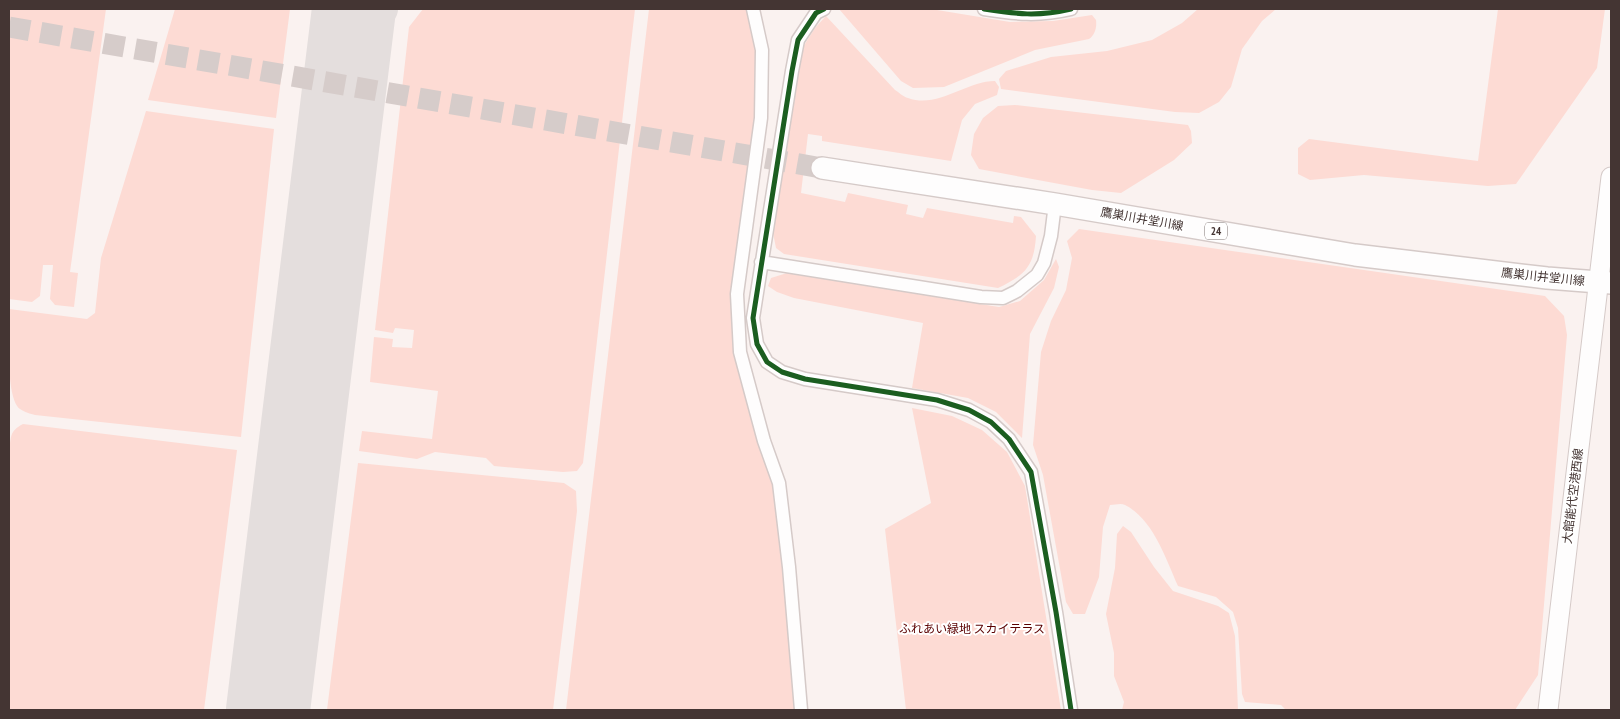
<svg xmlns="http://www.w3.org/2000/svg" width="1620" height="719" font-family="'PT Sans Narrow','Noto Sans JP',sans-serif">
  <rect width="100%" height="100%" fill="#faf2f0"/>
  <path fill="#fddbd4" d="M 9,9 L 106,9 L 70,272 L 78,273 L 74,307 L 55,305 L 50,299 L 53,265 L 43,265 L 40,296 L 32,302 L 9,299 Z
    M 175,9 L 290,9 L 276,118 L 148,100 Z
    M 423,9 L 635,9 L 583,463 L 577,471 L 563,472 L 494,466 L 486,458 L 435,452 L 417,459 L 359,451 L 362,431 L 432,439 L 438,391 L 370,382 L 374,337 L 393,339 L 392,347 L 412,348 L 414,330 L 395,328 L 393,333 L 375,330 L 409,27 Z
    M 649,9 L 749,9 L 757,52 L 756,119 L 732,292 L 773,479 L 786,573 L 797,710 L 566,710 Z
    M 839,9 L 931,9 L 1010,22 L 1053,21 L 1092,15 L 1096,20 C 1097,27 1095,35 1089,39 L 1035,50 L 944,87 L 913,88 L 901,81 Z
    M 1198,9 L 1276,9 L 1262,21 L 1242,49 L 1231,87 L 1219,102 L 1199,113 L 1175,112 L 1001,89 L 999,79 L 1006,71 L 1051,57 L 1107,51 L 1152,40 L 1182,23 Z
    M 1498,9 L 1605,9 L 1597,68 L 1516,184 L 1488,186 L 1364,175 L 1310,180 L 1298,174 L 1298,148 L 1309,139 L 1478,161 Z
    M 826,16 L 895,90 C 899,92 903,97 908,98 C 938,109 966,81 995,81 L 999,87 L 997,95 L 975,104 L 962,120 L 951,161 L 822,141 L 822,136 L 808,134 L 801,193 L 845,202 L 848,193 L 908,205 L 906,214 L 923,218 L 927,208 L 1013,223 L 1014,216 L 1021,217 L 1036,236 C 1034,267 1025,275 998,288 L 784,254 L 776,248 L 773,233 L 803,47 L 815,28 Z
    M 1015,105 L 1188,125 L 1191,131 L 1192,143 L 1174,160 L 1121,193 L 1092,190 L 979,169 L 971,155 L 974,134 L 983,118 L 998,106 Z
    M 146,111 L 274,129 L 241,437 L 35,415 C 31,414 24,412 20,409 C 5,398 9,329 9,309 L 87,319 L 95,313 L 101,258 Z
    M 1079,229 L 1545,296 L 1564,316 L 1567,335 L 1538,675 L 1515,710 L 1286,710 L 1281,705 L 1245,702 L 1242,694 L 1238,628 L 1233,612 L 1216,597 L 1178,586 C 1166,559 1153,519 1125,505 C 1121,503 1115,505 1110,505 L 1103,527 L 1099,577 L 1085,614 L 1073,614 L 1066,602 L 1043,475 L 1033,445 L 1041,352 L 1051,321 L 1066,290 L 1072,258 L 1067,241 Z
    M 1056,259 L 1059,267 L 1054,288 L 1030,334 L 1022,438 L 996,412 L 968,398 L 912,388 L 923,323 L 794,298 L 777,292 L 768,286 L 771,278 L 787,273 L 999,307 L 1020,301 L 1044,280 Z
    M 912,408 L 952,416 L 982,430 L 1007,452 L 1025,486 L 1061,710 L 906,710 L 885,529 L 931,503 Z
    M 23,424 L 237,450 L 204,710 L 9,710 L 9,453 C 11,438 9,431 23,424 Z
    M 358,463 L 564,483 L 576,491 L 577,511 L 553,710 L 327,710 Z
    M 1123,526 L 1131,532 L 1154,567 L 1173,591 L 1218,606 L 1229,613 L 1235,636 L 1238,710 L 1122,710 L 1124,702 L 1114,676 L 1114,653 L 1106,614 L 1115,568 L 1117,534 Z"/>
  <g fill="none" stroke-linecap="round" stroke-linejoin="round">
    <path stroke="#e4dedd" stroke-width="34" d="M 348,58 L 359,40 L 381,9"/>
    <path stroke="#e4dedd" stroke-width="84" d="M 268,710 L 354,9"/>
    <path stroke="#d6ccca" stroke-width="21" stroke-dasharray="21 11" stroke-linecap="butt" d="M 9,27 L 822,168"/>
    <defs>
      <path id="street" d="M 753,9 L 762,50 L 761,118 L 737,294 L 740,352 L 764,441 L 779,483 L 789,567 L 801,710
        M 824,9 L 816,13 L 798,40 L 792,71 L 753,318 L 757,344 L 767,362 L 782,372 L 805,379 L 937,400 L 969,410 L 991,422 L 1009,439 L 1031,472 L 1056,612 L 1071,710
        M 984,9 C 1017,14 1037,17 1071,9
        M 761,262 L 981,297 L 1003,298 L 1017,291 L 1037,275 L 1044,263 L 1051,236 L 1055,204"/>
      <path id="secondary" d="M 1548,710 L 1611,177"/>
      <path id="primary" d="M 822,168 L 1055,204 L 1355,255 L 1547,278 L 1611,283"/>
    </defs>
    <use href="#street" stroke="#d5cac8" stroke-width="15"/>
    <use href="#secondary" stroke="#d5cac8" stroke-width="21"/>
    <use href="#primary" stroke="#d5cac8" stroke-width="24"/>
    <use href="#street" stroke="#fefdfd" stroke-width="12"/>
    <use href="#secondary" stroke="#fefdfd" stroke-width="19"/>
    <use href="#primary" stroke="#fefdfd" stroke-width="21"/>
    <defs>
      <path id="cycleway" d="M 824,9 L 816,13 L 798,40 L 792,71 L 753,318 L 757,344 L 767,362 L 782,372 L 805,379 L 937,400 L 969,410 L 991,422 L 1009,439 L 1031,472 L 1056,612 L 1071,710
        M 984,9 C 1017,14 1037,17 1071,9"/>
    </defs>
    <use href="#cycleway" stroke="#fff" stroke-width="8"/>
    <use href="#cycleway" stroke="#1b5e20" stroke-width="5"/>
  </g>
  <g text-anchor="middle" stroke-width="4" stroke-linejoin="round" paint-order="stroke">
    <rect fill="#fff" stroke="#7c7270" stroke-width="1" x="1205" y="222.5" width="22" height="17" rx="4"/>
    <g font-size="11" font-weight="bold" fill="#443533">
      <text x="1216" y="235">24</text>
    </g>
    <g font-size="12" fill="#443533" stroke="#fff">
      <text transform="translate(1142 219) rotate(10)" y="4">鷹巣川井堂川線</text>
      <text transform="translate(1543 277) rotate(6)" y="4">鷹巣川井堂川線</text>
      <text transform="translate(1573 496) rotate(-83)" y="4">大館能代空港西線</text>
    </g>
    <g font-size="12" fill="#5a0000" stroke="#fff">
      <text x="972" y="633">ふれあい緑地 スカイテラス</text>
    </g>
  </g>
  <rect width="1620" height="719" fill="none" stroke="#443533" stroke-width="20"/>
</svg>
